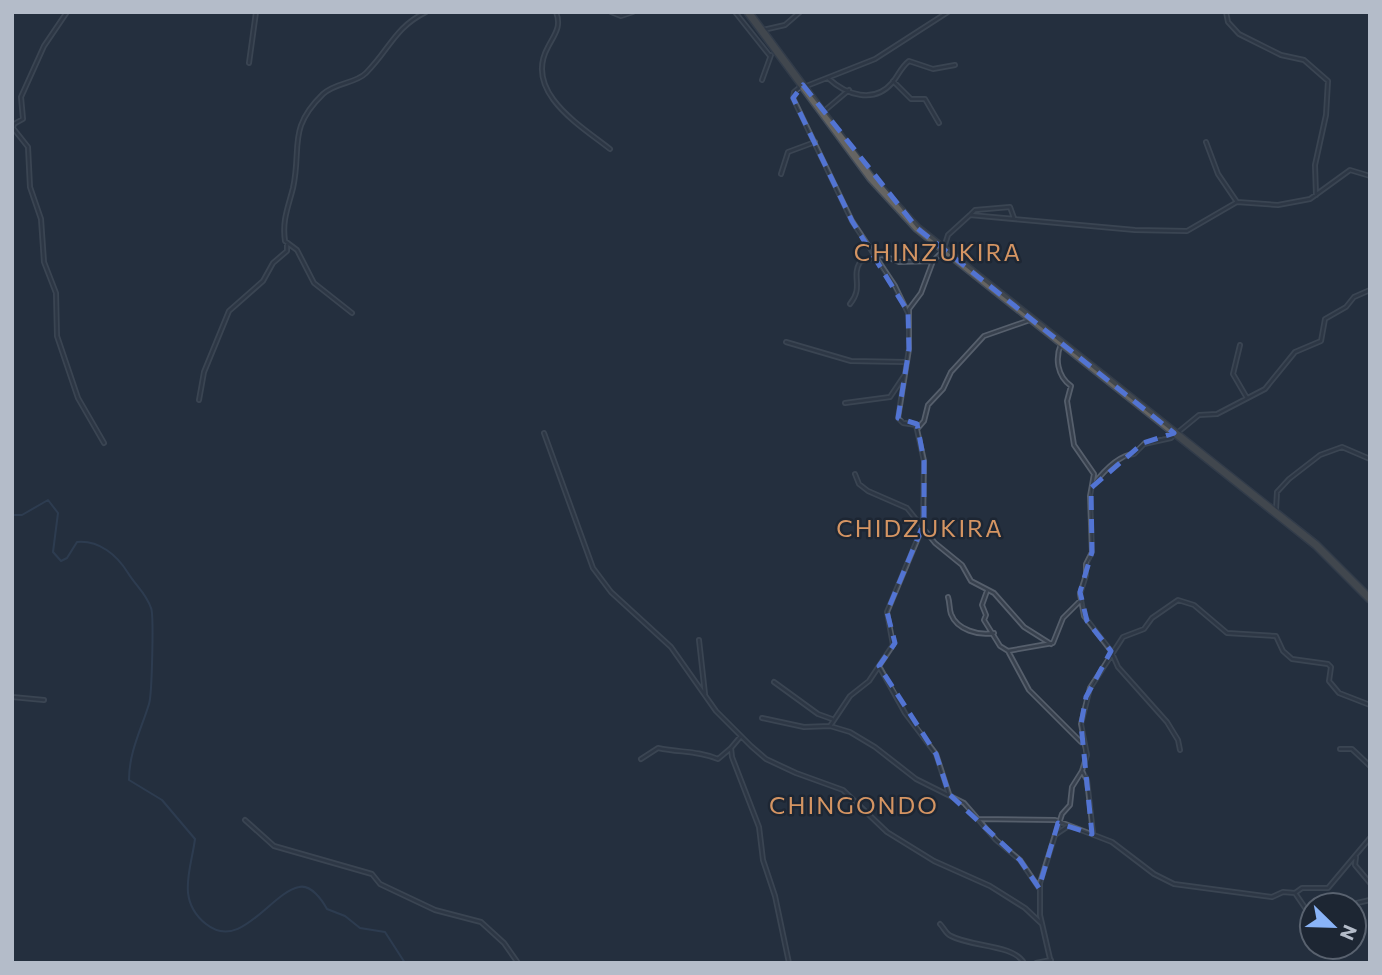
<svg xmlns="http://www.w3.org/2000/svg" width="1382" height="975" font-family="Commissioner,sans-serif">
  <rect width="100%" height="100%" fill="#242f3e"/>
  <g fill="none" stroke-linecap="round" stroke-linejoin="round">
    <path stroke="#394c67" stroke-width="2" d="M 12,515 L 22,515 L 48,500 L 58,513 L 53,552 L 61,561 L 67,558 L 77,542 C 99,540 117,555 128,573 C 136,586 146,593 151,608 C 154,614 152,695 149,704 C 141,730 129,752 129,780 L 162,800 L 195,839 C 191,870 176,900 206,924 C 241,952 270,893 299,887 C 311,884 322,900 327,909 L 345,916 L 360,928 L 385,932 L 405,963"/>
    <defs>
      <path id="minor" d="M 67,12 L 44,46 L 21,97 L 23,119 L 14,124 L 13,128 L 28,147 L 30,187 L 41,219 L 44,262 L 56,293 L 57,336 L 78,398 L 104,443
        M 556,12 C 562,27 554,35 548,47 C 523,92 581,126 610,149
        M 611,12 L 621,16 L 633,12
        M 735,12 L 770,56
        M 1226,12 L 1228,22 L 1239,34 L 1281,55 L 1304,60 L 1328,81 L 1326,115 L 1315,165 L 1316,195
        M 763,30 L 785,25 L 800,12
        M 249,63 L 256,12
        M 828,78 C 846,95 874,104 892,83 C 898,76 901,67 909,61 L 933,69 L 955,65
        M 762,80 L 771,55
        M 893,81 L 911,99 L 925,99 L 939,123
        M 800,87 L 794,92 L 793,98 L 852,221 L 895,286 L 908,313
        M 804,87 L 875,59 L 948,12
        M 823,112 L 849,90
        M 1206,142 L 1218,174 L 1237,202
        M 781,174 L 788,152 L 815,142
        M 970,215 L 975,210 L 1010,207 L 1014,218
        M 850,304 C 864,287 851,277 860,262 L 882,255 L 899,262 L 933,261
        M 352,313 L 314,283 L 297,250 L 285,241 C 282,220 288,208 293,188 C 302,147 287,129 323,94 C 336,82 355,84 366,73 C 390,49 394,28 426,12
        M 786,342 L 851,361 L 906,362
        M 1061,344 C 1055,358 1057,376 1071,386 L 1067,401 L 1074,445 L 1094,474 L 1090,496 L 1092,552 L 1086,564 L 1086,575 L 1080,594 L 1084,616 L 1111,651 L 1118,667 L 1167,722 L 1178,740 L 1180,750
        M 1240,345 L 1233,374 L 1247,398
        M 199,400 L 204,372 L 229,311 L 263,281 L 273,263 L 287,251 L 287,245
        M 845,403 L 890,397 L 904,376
        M 918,428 L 924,421 L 928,405 L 943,389 L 951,372 L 984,336 L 1030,320
        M 544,433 L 593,568 L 611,592 L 671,647 L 716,711 L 751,746 L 766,759 L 796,773 L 843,790 L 887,832 L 934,861 L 990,886 L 1025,908 L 1042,924
        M 855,474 L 859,484 L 868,491 L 907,508 L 935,543 L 962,565 L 971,581 L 994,593 L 1024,627 L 1051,644
        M 1093,485 C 1103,472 1119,455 1134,454 L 1144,444 L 1171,438 L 1199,415 L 1217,414 L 1265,389 L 1295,352 L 1321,341 L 1325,319 L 1346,307 L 1354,297 L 1370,290
        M 1276,510 L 1277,492 L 1289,479 L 1320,455 L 1342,447 L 1370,459
        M 987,591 L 982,605 L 986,615 L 984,620 L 1000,646 L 1008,651 L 1053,643 L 1063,618 L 1081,600
        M 948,597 C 950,603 949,608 951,614 C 957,630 979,636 994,633
        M 699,640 L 705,694
        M 1008,651 L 1029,690 L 1081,742
        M 879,666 L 905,713 L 936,754 L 949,794
        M 774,682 L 818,714 L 832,719
        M 12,697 L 44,700
        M 762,718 L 804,727 L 830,726 L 850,732 L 875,747 L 916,779 L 964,803 L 996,840 L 1020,860 L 1039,888
        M 830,726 L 850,696 L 869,681 L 893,645 L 887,612 L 923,526 L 924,461 L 916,425 L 903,423 L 898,418 L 909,349 L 909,309 L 921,293 L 933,261 L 943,251 L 948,235 L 970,215 L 1135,230 L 1187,231 L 1237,202 L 1278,205 L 1310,199 L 1350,170 L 1370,176
        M 741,736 L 731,748 L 732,757 L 759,827 L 763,860 L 775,896 L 789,963
        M 1340,749 L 1352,749 L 1370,766
        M 641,759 L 658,748 C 682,753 695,750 718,759 L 731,748
        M 1082,771 L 1087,780 L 1093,833
        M 977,819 L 1055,820 L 1112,842 L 1154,874 L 1174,884 L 1272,897 L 1283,892 L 1295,893 L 1302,888 L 1328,888 L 1370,838
        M 245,820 L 274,846 L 372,874 L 380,884 L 435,910 L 481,922 L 504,943 L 518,963
        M 1056,833 L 1062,814 L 1070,805 L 1072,787 L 1082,771 L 1087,755 L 1081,724 L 1090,688 L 1123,637 L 1144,629 L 1152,618 L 1178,600 L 1194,605 L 1227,633 L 1276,636 L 1283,651 L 1292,659 L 1328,664 L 1331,667 L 1329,681 L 1339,693 L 1370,705
        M 1356,857 L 1355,865 L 1370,883
        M 1295,893 L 1312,918
        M 1354,909 L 1357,903 L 1370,900
        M 940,924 C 944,928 946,934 951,936 C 971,947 1013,944 1024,963
        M 1036,963 L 1051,960
        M 1051,963 L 1040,915 L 1040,883 L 1055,835 L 1067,827"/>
      <path id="trunk" d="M 748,12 L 871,178 L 917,228 L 1316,545 L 1370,599"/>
    </defs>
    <use href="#minor" stroke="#565f6c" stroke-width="6"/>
    <use href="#trunk" stroke="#434c59" stroke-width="10"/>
    <use href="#minor" stroke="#38414e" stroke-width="2.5"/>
    <use href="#trunk" stroke="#656462" stroke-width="7"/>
  </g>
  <path d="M0 0H1382V975H0ZM 803,85 L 917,228 L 1174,433 L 1143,443 L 1091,488 L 1092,552 L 1080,592 L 1087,621 L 1111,651 L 1086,697 L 1081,724 L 1092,834 L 1058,823 L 1039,888 L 1020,860 L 949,794 L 936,754 L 879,666 L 895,643 L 887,612 L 924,523 L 924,461 L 917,424 L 898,418 L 909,349 L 908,312 L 852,221 L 793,98 Z" fill="#242f3e" fill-opacity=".55" fill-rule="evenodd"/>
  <path fill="none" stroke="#5274d3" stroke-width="5" stroke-dasharray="14 9" stroke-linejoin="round" d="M 803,85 L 917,228 L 1174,433 L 1143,443 L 1091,488 L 1092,552 L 1080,592 L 1087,621 L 1111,651 L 1086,697 L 1081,724 L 1092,834 L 1058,823 L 1039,888 L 1020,860 L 949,794 L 936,754 L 879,666 L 895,643 L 887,612 L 924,523 L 924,461 L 917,424 L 898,418 L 909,349 L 908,312 L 852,221 L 793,98 Z"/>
  <g text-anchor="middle" stroke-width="5" stroke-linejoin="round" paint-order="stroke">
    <g font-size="24" letter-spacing="2" fill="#d59563" stroke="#1d2633">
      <text x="938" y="261">CHINZUKIRA</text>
      <text x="920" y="537">CHIDZUKIRA</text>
      <text x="854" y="814">CHINGONDO</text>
    </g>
  </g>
  <rect width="1382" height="975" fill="none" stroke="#b4bcc9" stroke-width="28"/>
  <g transform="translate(1333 926) rotate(113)"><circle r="33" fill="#1d2633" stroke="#59626f" stroke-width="2"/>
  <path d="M0-5L12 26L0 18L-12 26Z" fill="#8ab4f8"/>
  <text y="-10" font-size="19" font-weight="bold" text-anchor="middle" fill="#b4bcc9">N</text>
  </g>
</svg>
